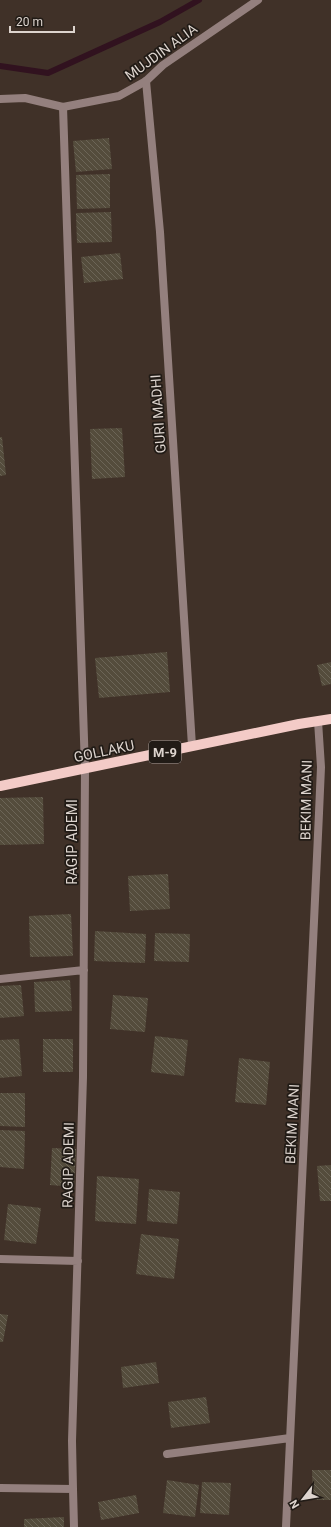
<svg xmlns="http://www.w3.org/2000/svg" width="331" height="1527" font-family="Roboto,sans-serif">
  <defs>
    <pattern id="building-back-hatch" width="6" height="6" patternUnits="userSpaceOnUse"><rect width="6" height="6" fill="#544c3c"/><path d="M-1 5l2 2M0 0l6 6M5-1l2 2" fill="none" stroke="#6c6557"/></pattern>
  </defs>
  <rect width="100%" height="100%" fill="#403128"/>
  <g fill="none" stroke-linecap="round" stroke-linejoin="round">
    <path stroke="#31121f" stroke-width="6" d="M 0,66 L 48,73 L 160,22 L 199,0"/>
  </g>
  <path fill="url(#building-back-hatch)" d="M 109,138 L 112,169 L 76,172 L 73,141 Z
    M 110,174 L 110,208 L 77,209 L 76,175 Z
    M 111,212 L 112,242 L 77,243 L 76,213 Z
    M 120,253 L 123,279 L 84,283 L 81,257 Z
    M 122,428 L 125,477 L 92,479 L 90,429 Z
    M 0,437 L 2,437 L 6,475 L 0,476 Z
    M 167,652 L 170,692 L 99,698 L 95,658 Z
    M 331,662 L 331,684 L 322,686 L 317,665 Z
    M 43,797 L 44,844 L 0,845 L 0,798 Z
    M 168,874 L 170,909 L 130,911 L 128,876 Z
    M 71,914 L 73,956 L 30,957 L 29,916 Z
    M 95,931 L 146,934 L 145,963 L 94,961 Z
    M 155,933 L 190,934 L 189,962 L 154,961 Z
    M 70,980 L 72,1011 L 35,1012 L 34,982 Z
    M 21,985 L 24,1016 L 0,1018 L 0,986 Z
    M 113,995 L 148,998 L 145,1032 L 110,1029 Z
    M 155,1036 L 188,1040 L 184,1076 L 151,1072 Z
    M 19,1039 L 22,1076 L 0,1078 L 0,1040 Z
    M 43,1039 L 73,1039 L 73,1072 L 43,1072 Z
    M 239,1058 L 270,1062 L 266,1105 L 235,1102 Z
    M 0,1093 L 25,1093 L 25,1127 L 0,1126 Z
    M 0,1130 L 25,1131 L 24,1169 L 0,1167 Z
    M 52,1148 L 76,1149 L 74,1187 L 50,1185 Z
    M 331,1165 L 331,1201 L 320,1201 L 317,1166 Z
    M 97,1176 L 139,1179 L 136,1224 L 95,1221 Z
    M 149,1189 L 180,1192 L 177,1224 L 147,1221 Z
    M 8,1204 L 41,1208 L 36,1244 L 4,1240 Z
    M 141,1234 L 179,1239 L 174,1279 L 136,1274 Z
    M 0,1314 L 8,1315 L 3,1342 L 0,1342 Z
    M 156,1362 L 159,1383 L 123,1388 L 121,1367 Z
    M 206,1397 L 210,1423 L 171,1428 L 168,1402 Z
    M 312,1470 L 331,1470 L 331,1500 L 313,1500 Z
    M 167,1480 L 199,1485 L 195,1517 L 163,1513 Z
    M 202,1482 L 231,1483 L 229,1515 L 200,1513 Z
    M 136,1495 L 139,1513 L 101,1520 L 98,1502 Z
    M 64,1517 L 64,1527 L 24,1527 L 24,1519 Z"/>
  <g fill="none" stroke-linecap="round" stroke-linejoin="round">
    <path stroke="#94807e" stroke-width="8" d="M 146,81 L 160,232 L 192,746
      M 0,979 L 84,970
      M 0,1259 L 78,1261
      M 167,1454 L 290,1438
      M 0,1488 L 73,1489 L 72,1441 L 83,1077 L 85,769 L 63,107
      M 73,1489 L 74,1527
      M 286,1527 L 319,813 L 321,767 L 318,721"/>
    <path stroke="#94807e" stroke-width="8" d="M 0,99 L 25,98 L 63,107 L 119,96 L 146,81 L 163,65 L 258,0"/>
    <path stroke="#f3cbc7" stroke-width="10" d="M 0,786 L 299,724 L 331,719"/>
  </g>
  <g text-anchor="middle" stroke-width="3.5" stroke-linejoin="round" paint-order="stroke">
    <rect fill="#211b16" stroke="#a59c97" stroke-width="1" x="149" y="741" width="32" height="22" rx="3"/>
    <g font-size="13" font-weight="bold" fill="#ddd4ce">
      <text x="165" y="757">M-9</text>
    </g>
    <g font-size="14" fill="#ddd4ce" stroke="#211b16">
      <text transform="translate(161 52) rotate(-36)" y="5">MUJDIN ALIA</text>
      <text transform="translate(158 414) rotate(-94)" y="5">GURI MADHI</text>
      <text transform="translate(104 751) rotate(-12)" y="5">GOLLAKU</text>
      <text transform="translate(306 800) rotate(-89)" y="5">BEKIM MANI</text>
      <text transform="translate(72 842) rotate(-90)" y="5">RAGIP ADEMI</text>
      <text transform="translate(292 1124) rotate(-87)" y="5">BEKIM MANI</text>
      <text transform="translate(68 1165) rotate(-89)" y="5">RAGIP ADEMI</text>
    </g>
  </g>
  <g transform="translate(303 1499) rotate(239)" stroke="#211b16" stroke-width="3" paint-order="stroke">
  <path d="M0-3L7 15L0 10L-7 15Z" fill="#ddd4ce"/>
  <text y="-6" font-size="11" font-weight="bold" text-anchor="middle" fill="#ddd4ce">N</text>
  </g>
  <path d="M10 26v6h64v-6" fill="none" stroke="#ddd4ce" stroke-width="2"/>
  <text x="16" y="26" font-size="12" fill="#ddd4ce" stroke="#211b16" stroke-width="3" paint-order="stroke">20 m</text>
</svg>
